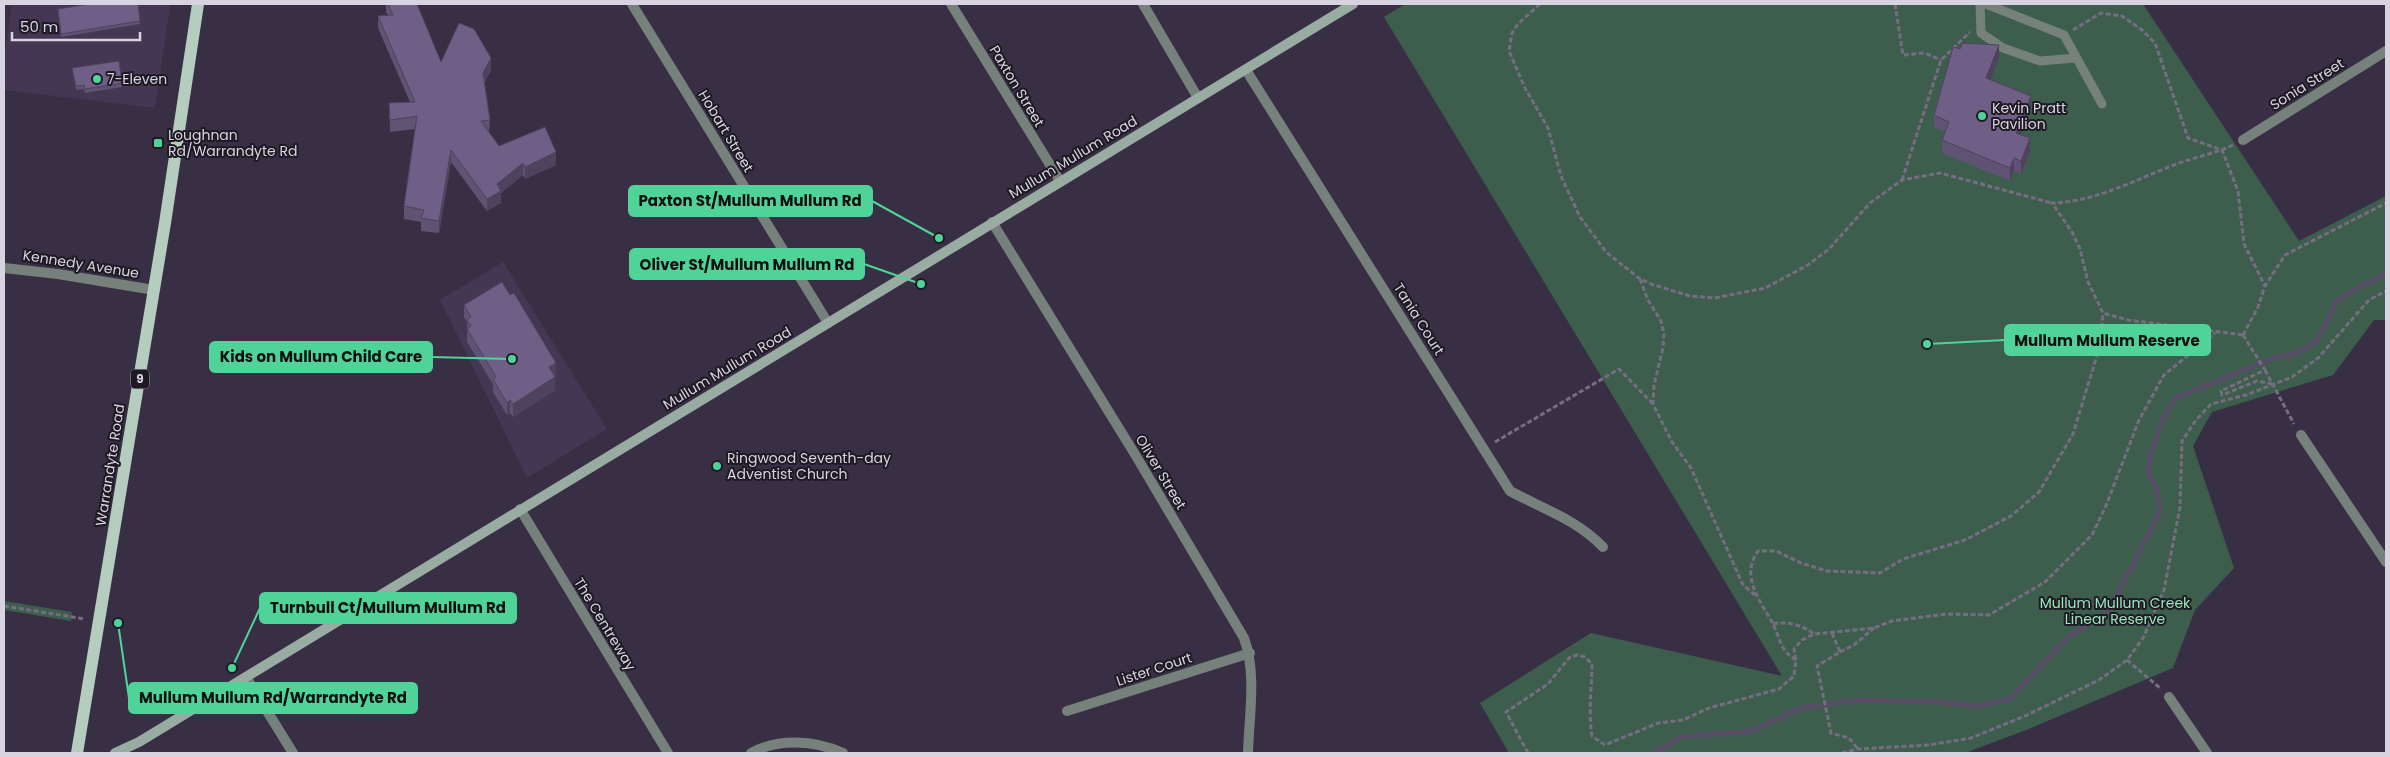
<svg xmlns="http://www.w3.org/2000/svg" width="2390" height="757" font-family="Poppins,sans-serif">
  <rect width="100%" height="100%" fill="#382f45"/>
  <path fill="#433753" d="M 12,4 L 168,4 L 170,7 L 155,108 L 4,90 L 4,59 Z
    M 503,262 L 607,429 L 527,478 L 440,300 Z"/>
  <path fill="#3d5e4c" d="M 1405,4 L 2143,4 L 2299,241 L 2386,196 L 2386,320 L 2374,320 L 2333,375 L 2212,412 L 2193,446 L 2234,568 L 2195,610 L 2173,668 L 2026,730 L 1965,753 L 1509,753 L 1480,703 L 1591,633 L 1782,676 L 1384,17 Z
    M 4,601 L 72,612 L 71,621 L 4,610 Z"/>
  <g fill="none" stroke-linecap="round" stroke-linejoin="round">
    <path stroke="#584d67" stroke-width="5" d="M 1653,753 L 1681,737 L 1751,731 L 1801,708 L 1858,700 L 1940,702 L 1978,706 L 2010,699 L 2068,637 L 2109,611 L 2160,511 L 2157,489 L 2148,473 L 2150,455 L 2163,418 L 2177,397 L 2277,357 L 2297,353 L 2317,341 L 2336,302 L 2358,287 L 2386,274"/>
    <path stroke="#756e80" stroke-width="3" stroke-dasharray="5 2.5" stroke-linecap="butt" d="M 1540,4 L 1518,24 L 1512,33 L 1509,51 L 1525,88 L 1548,128 L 1561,176 L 1580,217 L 1606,252 L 1640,279 L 1651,284 L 1690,296 L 1715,298 L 1765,288 L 1808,265 L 1829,249 L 1870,203 L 1902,180 L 1940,173 L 2052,203
      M 1895,4 L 1903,55 L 1925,53 L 1941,60
      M 2073,30 L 2101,13 L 2122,16 L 2142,30 L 2155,43 L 2188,138 L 2222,150 L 2238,191 L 2244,244 L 2265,286
      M 2233,145 C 2214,154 2194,157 2174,165 C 2135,180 2095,202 2052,203 L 2072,232 L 2080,249 L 2088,282 L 2103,313 L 2128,320 L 2243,335
      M 1902,180 L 1941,60 L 1970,32
      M 1640,279 L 1648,300 L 1661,321 L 1664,334 L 1663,348 L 1654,385 L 1653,404 L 1672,442 L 1691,468 L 1743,585 L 1755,595
      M 2243,335 L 2258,307 L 2265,286 L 2285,255 L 2386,203
      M 2243,335 L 2265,370 L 2221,391 L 2222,395 L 2257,381 L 2272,384
      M 2265,370 L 2294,424
      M 1495,442 L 1619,369 L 1653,404
      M 4,606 L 85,619
      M 1773,624 C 1788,621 1802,625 1814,634
      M 1832,633 L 1840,652 L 1817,666 L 1831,733 L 1849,738 L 1858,749
      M 1840,652 L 1854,645 L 1874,628
      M 1796,660 C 1779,650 1781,639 1772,622 C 1760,601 1740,575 1758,551 L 1776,551 L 1801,563 L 1827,571 L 1880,573 L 1903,559 L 1965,540 L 2011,516 L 2039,492 L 2073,434 L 2099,349 L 2103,313
      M 2127,660 L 2160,688
      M 1528,753 L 1506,712 L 1548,684 L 1569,658 L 1577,655 L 1585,657 L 1592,664 C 1592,688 1588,712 1592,736 L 1605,745 L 1658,723 L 1683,720 L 1709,708 L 1779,689 L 1794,676 L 1796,660 L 1794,649 L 1802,640 L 1814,634 L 1874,628 L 1892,621 L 1946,614 L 1989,615 L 2045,582 L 2092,535 L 2106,506 L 2139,420 L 2164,375 L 2215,333
      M 1842,753 L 1858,749 L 1929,745 L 1971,738 L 2025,716 L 2099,680 L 2127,660 L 2143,638 L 2164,590 L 2180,507 L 2182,441 L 2196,420 L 2211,404 L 2246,395 L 2292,377 L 2318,358 L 2369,300 L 2386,291"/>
    <path stroke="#75817a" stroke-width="9" d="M 1980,4 L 1981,33 L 2003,48 L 2040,61 L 2076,58
      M 1986,4 L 2064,35 L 2102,104"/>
    <path stroke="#75817a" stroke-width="10" d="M 632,4 L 828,323
      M 951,4 L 1060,181
      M 1143,4 L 1198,98
      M 1246,70 L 1510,491 C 1543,509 1576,519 1603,547
      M 2243,140 L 2386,51
      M 992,222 L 1136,456 L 1244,638 C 1257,674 1249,716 1248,753
      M 4,268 L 58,274 L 154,290
      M 2301,435 L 2386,562
      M 520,509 L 668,753
      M 246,677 L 293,753
      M 2169,697 L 2207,753
      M 1067,711 L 1250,653
      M 751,753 C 778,738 814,740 843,753"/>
    <path stroke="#99aca1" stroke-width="10" d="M 115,753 L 139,742 L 236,683 L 1353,4"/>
    <path stroke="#b5cdbf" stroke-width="12" d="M 77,753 L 165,223 L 198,4"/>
  </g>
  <path fill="#5f5273" d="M 386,4 L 417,4 L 441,62 L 491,70 L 484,83 L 490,120 L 489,132 L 499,146 L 556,165 L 525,179 L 523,175 L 501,193 L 501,203 L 487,211 L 451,162 L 439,233 L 421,231 L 421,222 L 404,219 L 404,206 L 415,129 L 390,132 L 389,103 L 410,102 L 378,28 L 378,16 L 388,15 L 386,12 Z
    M 58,9 L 140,21 L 140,24 L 61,37 Z
    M 1960,49 L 1999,58 L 1990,80 L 2031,108 L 2020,135 L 2030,151 L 2021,174 L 2014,171 L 2010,181 L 1942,153 L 1942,140 L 1945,132 L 1934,127 L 1934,115 Z
    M 72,68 L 122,83 L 122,87 L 85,93 L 84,89 L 76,90 Z
    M 464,305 L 556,375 L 554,376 L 555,390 L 513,417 L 510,413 L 507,415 L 493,392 L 493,384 L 467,342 L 467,322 L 464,317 Z"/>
  <path fill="#4e425e" d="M 1999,45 L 1999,58 L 1986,91 L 1986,78 Z
    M 491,58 L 491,70 L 483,86 L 483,73 Z
    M 2031,96 L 2031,108 L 2016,146 L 2016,133 Z
    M 2030,138 L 2030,151 L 2021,174 L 2021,161 Z
    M 451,150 L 451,162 L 439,233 L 439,221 Z
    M 556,152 L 556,165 L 525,179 L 525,167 Z
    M 2014,158 L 2014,171 L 2010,181 L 2010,168 Z
    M 523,163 L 523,175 L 501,193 L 501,203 L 487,211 L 487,199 L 497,184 Z
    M 556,363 L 556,375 L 549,379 L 549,367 Z
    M 555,377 L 555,390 L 513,417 L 513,404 Z
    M 510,400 L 510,413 L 507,415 L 507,403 Z"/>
  <path fill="#6f5f86" stroke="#4e425e" d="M 89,4 L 138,4 L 140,21 L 61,34 L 58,9 Z
    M 388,4 L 417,4 L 441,62 L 459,23 L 474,29 L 491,58 L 483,73 L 490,120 L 481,121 L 499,146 L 545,127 L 556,152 L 525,167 L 523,163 L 497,184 L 501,191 L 487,199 L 451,150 L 439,221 L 421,218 L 424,210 L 404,206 L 417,116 L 390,120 L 389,103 L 415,102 L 378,16 L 393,15 Z
    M 1962,43 L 1999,45 L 1986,78 L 2031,96 L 2016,133 L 2030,138 L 2021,161 L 2014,158 L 2010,168 L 1942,140 L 1949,122 L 1934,115 L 1953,47 L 1960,49 Z
    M 119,61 L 122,83 L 85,89 L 84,85 L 76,86 L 72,68 Z
    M 502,282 L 510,295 L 514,293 L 556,363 L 549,367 L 555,377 L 513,404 L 510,400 L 507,403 L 493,379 L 496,377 L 467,329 L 471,326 L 467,320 L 471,317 L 464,305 Z"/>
  <g fill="#50d398" stroke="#1d1a23" stroke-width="2">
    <circle cx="97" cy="79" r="5"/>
    <circle cx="1982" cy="116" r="5"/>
    <rect x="153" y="138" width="10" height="10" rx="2.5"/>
    <circle cx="717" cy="466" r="5"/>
  </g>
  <g text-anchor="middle" stroke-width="4" stroke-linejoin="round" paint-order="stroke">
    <rect fill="#1d1a23" stroke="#a09ca7" stroke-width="1" x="131" y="369.5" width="18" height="19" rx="4"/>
    <g font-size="12" font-weight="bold" fill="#d8d3e0">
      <text x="140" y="383">9</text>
    </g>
    <g font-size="14" fill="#d8d3e0" stroke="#1d1a23" text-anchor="start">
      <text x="107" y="84">7-Eleven</text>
      <text x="1992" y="113">Kevin Pratt<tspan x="1992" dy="16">Pavilion</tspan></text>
      <text x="168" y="140">Loughnan<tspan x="168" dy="16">Rd/Warrandyte Rd</tspan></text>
      <text x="727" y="463">Ringwood Seventh-day<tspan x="727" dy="16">Adventist Church</tspan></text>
    </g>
    <g font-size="14" fill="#d8d3e0" stroke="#1d1a23">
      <text transform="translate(2307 84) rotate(-32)" y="5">Sonia Street</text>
      <text transform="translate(1017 86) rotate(59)" y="5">Paxton Street</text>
      <text transform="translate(726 131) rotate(59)" y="5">Hobart Street</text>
      <text transform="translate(1073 157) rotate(-31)" y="5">Mullum Mullum Road</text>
      <text transform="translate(81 264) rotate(9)" y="5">Kennedy Avenue</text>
      <text transform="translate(1419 319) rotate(58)" y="5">Tania Court</text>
      <text transform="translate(727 368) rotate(-31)" y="5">Mullum Mullum Road</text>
      <text transform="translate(110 465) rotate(-81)" y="5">Warrandyte Road</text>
      <text transform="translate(1161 472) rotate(59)" y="5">Oliver Street</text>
      <text transform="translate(605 624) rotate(59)" y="5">The Centreway</text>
      <text transform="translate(1154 669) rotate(-18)" y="5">Lister Court</text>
    </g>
    <g font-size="14" fill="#9be5bd" stroke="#1d1a23">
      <text x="2115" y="608">Mullum Mullum Creek<tspan x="2115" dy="16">Linear Reserve</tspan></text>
    </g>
  </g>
  <path fill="none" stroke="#50d398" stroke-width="2" d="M939 238L872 201M921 284L864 264M1927 344L2005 340M512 359L432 357M232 668L260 608M118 623L129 698"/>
  <g fill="#50d398" stroke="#1d1a23" stroke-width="2">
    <circle cx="939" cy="238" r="5"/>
    <circle cx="921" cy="284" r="5"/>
    <circle cx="1927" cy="344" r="5"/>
    <circle cx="512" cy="359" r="5"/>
    <circle cx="232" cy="668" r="5"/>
    <circle cx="118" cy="623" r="5"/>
  </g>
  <g fill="#50d398" stroke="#50d398" stroke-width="2">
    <rect x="629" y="186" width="243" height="30" rx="5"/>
    <rect x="630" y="249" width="234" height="30" rx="5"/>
    <rect x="2005" y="325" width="205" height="30" rx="5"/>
    <rect x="210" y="342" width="222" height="30" rx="5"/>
    <rect x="260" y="593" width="256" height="30" rx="5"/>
    <rect x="129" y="683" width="288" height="30" rx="5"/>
  </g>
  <g font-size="15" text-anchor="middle" font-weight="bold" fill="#111">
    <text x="750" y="206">Paxton St/Mullum Mullum Rd</text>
    <text x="747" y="270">Oliver St/Mullum Mullum Rd</text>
    <text x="2107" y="346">Mullum Mullum Reserve</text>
    <text x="321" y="362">Kids on Mullum Child Care</text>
    <text x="388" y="613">Turnbull Ct/Mullum Mullum Rd</text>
    <text x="273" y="703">Mullum Mullum Rd/Warrandyte Rd</text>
  </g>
  <rect width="2390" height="757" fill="none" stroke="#d8d3e0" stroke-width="10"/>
  <path d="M12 32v8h128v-8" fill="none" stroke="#d8d3e0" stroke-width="2.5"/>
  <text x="20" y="32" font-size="15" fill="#d8d3e0" stroke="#1d1a23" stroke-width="4" paint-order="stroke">50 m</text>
</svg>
